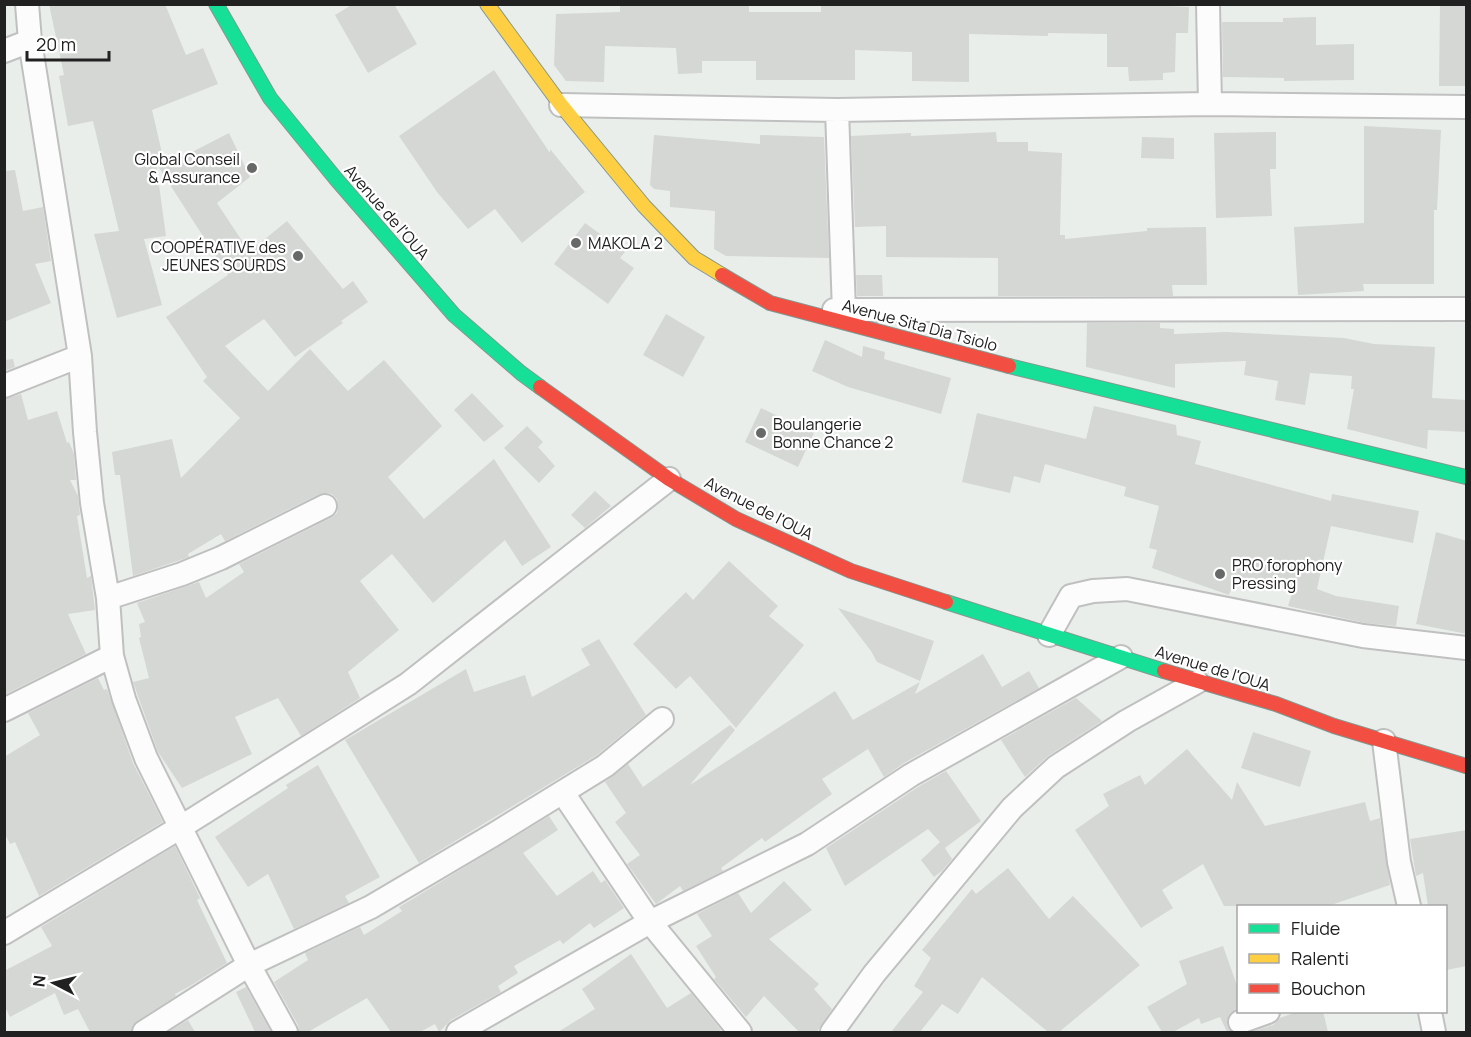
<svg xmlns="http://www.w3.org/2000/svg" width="1471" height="1037" font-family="Manrope,sans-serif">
  <rect width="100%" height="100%" fill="#eaeeeb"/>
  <path fill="#d4d7d4" d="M 49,4 L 165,4 L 186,55 L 203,48 L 218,84 L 152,110 L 165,166 L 229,133 L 250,177 L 217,203 L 248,250 L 253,246 L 254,248 L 287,221 L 343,289 L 353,281 L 368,302 L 341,321 L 343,323 L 295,357 L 264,319 L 225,346 L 268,391 L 310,349 L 348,391 L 384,360 L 442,426 L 388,477 L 424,519 L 494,459 L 551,547 L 522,566 L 505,540 L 433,603 L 392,554 L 360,581 L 399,630 L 348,672 L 360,698 L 301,736 L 278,698 L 235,717 L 252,754 L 182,788 L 158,752 L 133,682 L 149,678 L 139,638 L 141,637 L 139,624 L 145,622 L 137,603 L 199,582 L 206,598 L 244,572 L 239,564 L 331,518 L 337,513 L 338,506 L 337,499 L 332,494 L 325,493 L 319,494 L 225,541 L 221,534 L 188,554 L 189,557 L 133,576 L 120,475 L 115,475 L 112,452 L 172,439 L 181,478 L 240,418 L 203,381 L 207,377 L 166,317 L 228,275 L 156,163 L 166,236 L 144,239 L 162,305 L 117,318 L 94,234 L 119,231 L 93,121 L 68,126 L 59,76 L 64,75 Z
    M 353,4 L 394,4 L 417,44 L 368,73 L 335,15 Z
    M 620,4 L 743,4 L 749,5 L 749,12 L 821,12 L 821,4 L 1130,4 L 1189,7 L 1188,33 L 1176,33 L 1175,72 L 1163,73 L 1163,80 L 1129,81 L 1128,67 L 1107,67 L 1107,34 L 1048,33 L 1048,36 L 969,34 L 969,82 L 912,81 L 912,52 L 855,50 L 855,80 L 756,80 L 756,61 L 702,61 L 702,73 L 678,74 L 676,48 L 605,46 L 604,82 L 566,81 L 554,65 L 556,14 L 620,12 Z
    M 1440,4 L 1467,4 L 1467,86 L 1439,86 Z
    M 1316,17 L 1316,45 L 1354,44 L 1354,80 L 1284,81 L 1284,78 L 1223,77 L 1222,22 L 1283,22 L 1283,18 Z
    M 494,70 L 550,153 L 550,149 L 585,192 L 522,243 L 495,209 L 468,229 L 437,192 L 399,136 Z
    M 1364,126 L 1441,130 L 1437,210 L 1434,210 L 1434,284 L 1363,284 L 1364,291 L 1298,295 L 1294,227 L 1364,223 Z
    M 996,132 L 997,142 L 1028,142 L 1028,151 L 1062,153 L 1060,235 L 1065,235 L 1065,239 L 1147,231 L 1147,228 L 1206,227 L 1207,285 L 1172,285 L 1173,296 L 998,296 L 998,258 L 886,257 L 886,226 L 855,227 L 851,136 L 911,133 L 911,136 Z
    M 1276,132 L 1276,169 L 1270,169 L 1272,216 L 1216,218 L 1214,133 Z
    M 654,135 L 760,144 L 760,135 L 824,137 L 829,258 L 726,256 L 714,249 L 715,211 L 670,207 L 670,191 L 654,189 L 650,185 Z
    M 1142,137 L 1174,138 L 1174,159 L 1141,158 Z
    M 15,170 L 23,211 L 43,207 L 51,261 L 35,264 L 51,303 L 4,322 L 4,171 Z
    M 585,223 L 625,252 L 620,258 L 634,268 L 608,304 L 554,264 Z
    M 856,275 L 882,275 L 883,296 L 857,296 Z
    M 666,314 L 705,337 L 683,377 L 643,355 Z
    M 1087,323 L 1160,323 L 1160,328 L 1174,329 L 1174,334 L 1226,332 L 1344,338 L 1374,344 L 1435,347 L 1432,398 L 1467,400 L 1467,432 L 1428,430 L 1427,449 L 1347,429 L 1354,389 L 1351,389 L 1352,376 L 1310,373 L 1305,405 L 1275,400 L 1278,381 L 1244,375 L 1246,361 L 1175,364 L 1175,388 L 1086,367 Z
    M 825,340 L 862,357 L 863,346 L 885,352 L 884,359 L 951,378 L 941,414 L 848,387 L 812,371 Z
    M 13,359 L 15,367 L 4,371 L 4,360 Z
    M 472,393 L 504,426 L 484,442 L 454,410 Z
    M 21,394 L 28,420 L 57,411 L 67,443 L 69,442 L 74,454 L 76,480 L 70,480 L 78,496 L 80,515 L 77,516 L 87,578 L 91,576 L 95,610 L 68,614 L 86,654 L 4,695 L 4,399 Z
    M 1094,406 L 1176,425 L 1177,435 L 1201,441 L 1195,464 L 1331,501 L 1332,494 L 1419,511 L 1413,543 L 1331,526 L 1317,589 L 1336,596 L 1399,606 L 1396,626 L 1365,623 L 1288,606 L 1293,590 L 1235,578 L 1229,595 L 1152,568 L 1157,550 L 1149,548 L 1159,506 L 1124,496 L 1126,487 L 1045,464 L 1040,483 L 1014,476 L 1010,493 L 962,482 L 977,413 L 1086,439 Z
    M 761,408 L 814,433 L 798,467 L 745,442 Z
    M 527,426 L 543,442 L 538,447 L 555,466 L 539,483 L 504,448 Z
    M 595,491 L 611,506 L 585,528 L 571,515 Z
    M 1436,532 L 1467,541 L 1467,634 L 1416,624 Z
    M 729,561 L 778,606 L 769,616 L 804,645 L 736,728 L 690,676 L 676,689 L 633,644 L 686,592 L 693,600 Z
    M 838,608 L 934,641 L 920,681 L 877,662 L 871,651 Z
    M 599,639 L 646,715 L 597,755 L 419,863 L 345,740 L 466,669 L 474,692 L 525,675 L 532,697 L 590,665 L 581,649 Z
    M 983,654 L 1002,687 L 1029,671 L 1039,688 L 904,763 L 884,777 L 868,749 L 822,779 L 832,794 L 765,842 L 762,838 L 721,868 L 723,871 L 683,891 L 680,886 L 656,904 L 627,864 L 640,855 L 615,822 L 626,813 L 605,782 L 628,764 L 643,787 L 730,725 L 735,730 L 690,785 L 835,691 L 853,720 L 920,682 L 915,694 Z
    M 98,678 L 104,690 L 107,689 L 133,763 L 163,822 L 39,896 L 15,842 L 10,844 L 4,832 L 4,757 L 40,735 L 28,713 Z
    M 1076,698 L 1102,721 L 1048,756 L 1025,777 L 1001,740 Z
    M 1253,732 L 1311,751 L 1300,787 L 1241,768 Z
    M 1187,749 L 1232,800 L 1237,782 L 1265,826 L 1365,802 L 1370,821 L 1380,818 L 1390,885 L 1328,906 L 1224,906 L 1203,864 L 1162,890 L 1173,908 L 1141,928 L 1075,830 L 1109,806 L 1103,794 L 1140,775 L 1145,785 Z
    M 318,765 L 380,877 L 345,896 L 349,903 L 294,929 L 268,874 L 248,887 L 215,837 L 288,788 L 286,785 Z
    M 946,771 L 981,821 L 945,848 L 952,859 L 942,871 L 934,877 L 921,860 L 940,842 L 928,829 L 845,886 L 826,848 L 918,787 Z
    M 549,816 L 558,830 L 523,853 L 557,896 L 593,871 L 601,883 L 605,880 L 624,908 L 594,928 L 590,923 L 563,944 L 560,940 L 514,966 L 518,973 L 498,986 L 501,992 L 451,1020 L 439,1032 L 435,1024 L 420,1032 L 391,1032 L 367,998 L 308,1032 L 299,1032 L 298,1025 L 274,982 L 308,960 L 305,953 L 360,927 L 364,935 L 402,911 L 399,907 L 414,898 Z
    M 1467,830 L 1467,966 L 1446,970 L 1446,906 L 1428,906 L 1423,873 L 1416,876 L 1410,839 Z
    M 175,846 L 200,898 L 197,900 L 227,963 L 190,986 L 175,994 L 176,996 L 137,1021 L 132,1026 L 131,1032 L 90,1032 L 78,1009 L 64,1015 L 55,993 L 10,1017 L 4,1005 L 4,971 L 52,946 L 41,927 Z
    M 1008,868 L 1049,919 L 1073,896 L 1140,965 L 1059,1032 L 1048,1032 L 982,977 L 958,1014 L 942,1004 L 920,1032 L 891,1032 L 923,992 L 914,986 L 931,958 L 922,950 L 972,889 L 976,894 Z
    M 784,881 L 812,910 L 769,939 L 819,984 L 814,989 L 832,1009 L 817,1032 L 799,1032 L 764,996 L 746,1017 L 714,979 L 716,977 L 696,946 L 712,936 L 697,914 L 738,893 L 751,913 Z
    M 1223,946 L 1239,991 L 1239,1008 L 1230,1013 L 1227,1020 L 1228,1027 L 1232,1032 L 1227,1032 L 1220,1017 L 1201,1024 L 1199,1018 L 1173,1032 L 1162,1032 L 1147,1007 L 1187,984 L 1179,961 Z
    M 631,954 L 667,1008 L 691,993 L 721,1030 L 717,1032 L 558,1032 L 595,1009 L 582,989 Z
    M 246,987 L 271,1032 L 255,1032 L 236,992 Z
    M 1299,1011 L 1323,1011 L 1328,1032 L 1251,1032 L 1273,1025 L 1280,1018 Z
    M 188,1020 L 195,1032 L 168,1032 Z"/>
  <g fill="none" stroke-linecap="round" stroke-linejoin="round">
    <defs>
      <path id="street" d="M 27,4 L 30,41 L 80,356 L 85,432 L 92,503 L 108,598 L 112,656 L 124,699 L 146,758 L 249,965 L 286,1032
        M 1208,4 L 1210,104
        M 4,51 L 30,41
        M 561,105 L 837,110 L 1210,104 L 1466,107
        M 837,110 L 844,312
        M 834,310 L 1466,309
        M 4,386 L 80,356
        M 108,598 L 182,574 L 221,558 L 325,506
        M 1049,635 L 1071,596 L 1093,591 L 1127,589 L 1363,636 L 1466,648
        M 4,710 L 112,656
        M 1384,741 L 1399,862 L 1409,906
        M 563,793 L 650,922 L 740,1032
        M 4,933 L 181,827 L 408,684 L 669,479
        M 1430,1012 L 1434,1032
        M 1240,1022 L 1268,1012
        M 144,1032 L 249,965 L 371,907 L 493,835 L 605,766 L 662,719
        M 458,1032 L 650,922 L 807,844 L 911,775 L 1121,657
        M 832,1032 L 874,974 L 1012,808 L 1056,767 L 1127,721 L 1197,682"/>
      <path id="fast" d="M 216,4 L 270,98 L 336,179 L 454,315 L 521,373 L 540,387
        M 1009,366 L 1466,477
        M 946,602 L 1164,671"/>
      <path id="slow" d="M 487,4 L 561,105 L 644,206 L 694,258 L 722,275"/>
      <path id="jam" d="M 722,275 L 770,303 L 1009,366
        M 540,387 L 669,479 L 736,519 L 851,571 L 946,602
        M 1164,671 L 1276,704 L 1334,726 L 1466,766"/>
    </defs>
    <use href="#street" stroke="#bfc0bf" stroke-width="26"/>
    <use href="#fast" stroke="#839890" stroke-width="16"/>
    <use href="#slow" stroke="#839890" stroke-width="16"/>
    <use href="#jam" stroke="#839890" stroke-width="16"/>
    <use href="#street" stroke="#fcfcfc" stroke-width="22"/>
    <use href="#fast" stroke="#16e098" stroke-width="14"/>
    <use href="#slow" stroke="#ffcf43" stroke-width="14"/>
    <use href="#jam" stroke="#f24e42" stroke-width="14"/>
  </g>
  <g fill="#676968" stroke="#fff" stroke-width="2">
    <circle cx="252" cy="168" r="6"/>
    <circle cx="576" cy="243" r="6"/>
    <circle cx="298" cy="256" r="6"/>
    <circle cx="761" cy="433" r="6"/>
    <circle cx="1220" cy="574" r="6"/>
  </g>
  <g text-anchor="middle" stroke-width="4.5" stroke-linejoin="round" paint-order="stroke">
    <g font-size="16" fill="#212121" stroke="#fff" text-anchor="start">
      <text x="240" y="165" text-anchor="end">Global Conseil<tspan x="240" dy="18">&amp; Assurance</tspan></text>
      <text x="588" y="249">MAKOLA 2</text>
      <text x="286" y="253" text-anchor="end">COOPÉRATIVE des<tspan x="286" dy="18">JEUNES SOURDS</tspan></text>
      <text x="773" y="430">Boulangerie<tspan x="773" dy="18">Bonne Chance 2</tspan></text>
      <text x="1232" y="571">PRO forophony<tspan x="1232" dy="18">Pressing</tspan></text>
    </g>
    <g font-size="16" fill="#212121" stroke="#fff">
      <text transform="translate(387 212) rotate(49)" y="6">Avenue de l'OUA</text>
      <text transform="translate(920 325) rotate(15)" y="6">Avenue Sita Dia Tsiolo</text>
      <text transform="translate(759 508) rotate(27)" y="6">Avenue de l'OUA</text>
      <text transform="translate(1213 668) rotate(17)" y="6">Avenue de l'OUA</text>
    </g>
  </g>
  <rect width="1471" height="1037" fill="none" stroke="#212121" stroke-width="12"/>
  <rect x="1237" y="905" width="210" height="108" fill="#ffffff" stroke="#a6a6a6" stroke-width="1.5"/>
  <rect x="1249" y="924" width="30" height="9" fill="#16e098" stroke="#a6a6a6" stroke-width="1.5"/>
  <text x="1291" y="935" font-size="18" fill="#212121">Fluide</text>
  <rect x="1249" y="954" width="30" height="9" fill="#ffcf43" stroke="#a6a6a6" stroke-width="1.5"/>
  <text x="1291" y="965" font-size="18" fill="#212121">Ralenti</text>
  <rect x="1249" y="984" width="30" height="9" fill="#f24e42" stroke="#a6a6a6" stroke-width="1.5"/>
  <text x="1291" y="995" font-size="18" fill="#212121">Bouchon</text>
  <g transform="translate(54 983) rotate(277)" stroke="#ffffff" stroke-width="4.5" paint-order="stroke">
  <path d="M0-4.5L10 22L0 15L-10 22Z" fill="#212121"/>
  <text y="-9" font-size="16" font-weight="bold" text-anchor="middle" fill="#212121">N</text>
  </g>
  <path d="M27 51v9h82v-9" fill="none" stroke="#212121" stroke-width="3"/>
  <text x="36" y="51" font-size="18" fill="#212121" stroke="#ffffff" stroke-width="4.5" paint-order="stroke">20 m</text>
</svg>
